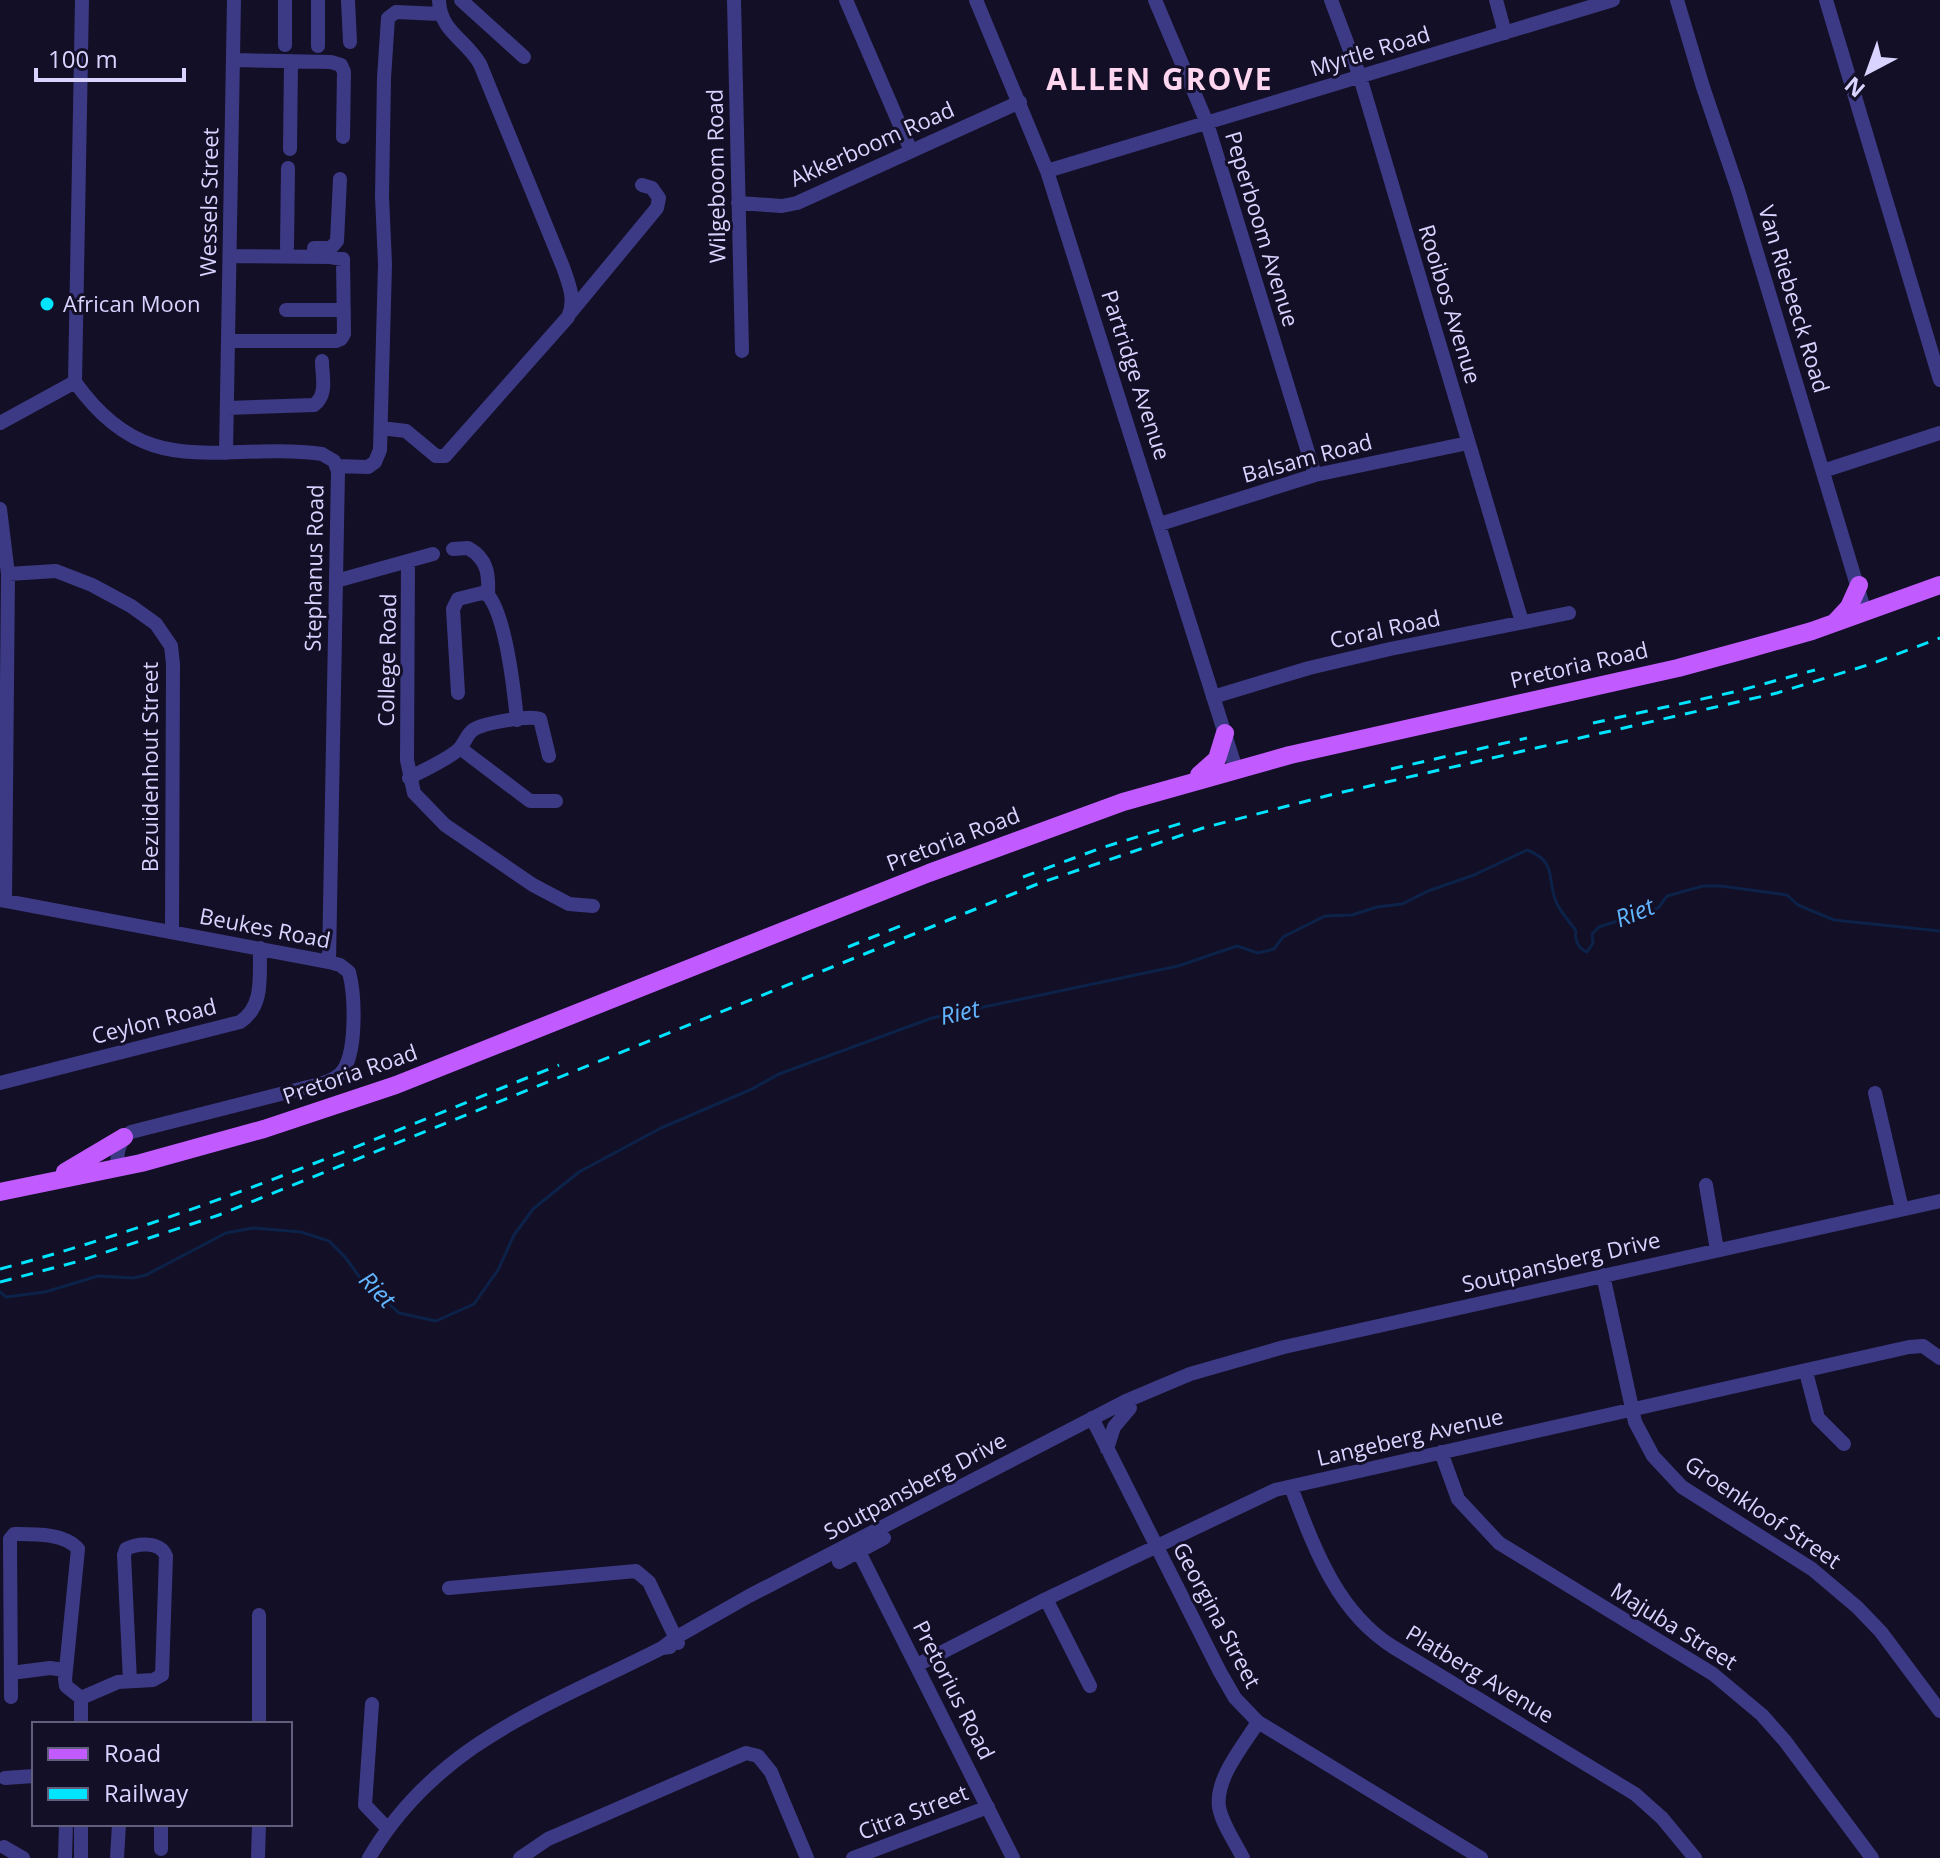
<svg xmlns="http://www.w3.org/2000/svg" width="1940" height="1858" font-family="'Open Sans',sans-serif">
  <rect width="100%" height="100%" fill="#130f26"/>
  <g fill="none" stroke-linecap="round" stroke-linejoin="round">
    <path stroke="#0c2248" stroke-width="3" d="M 0,1292 L 6,1297 L 45,1292 L 98,1276 L 133,1278 L 146,1275 L 226,1233 L 253,1228 L 301,1232 L 329,1241 L 345,1257 L 361,1279 L 399,1313 L 436,1321 L 474,1304 L 498,1270 L 514,1235 L 533,1209 L 579,1172 L 661,1128 L 752,1089 L 779,1074 L 932,1018 L 1178,966 L 1237,946 L 1258,953 L 1274,949 L 1283,937 L 1325,916 L 1352,915 L 1377,907 L 1402,904 L 1428,891 L 1474,875 L 1527,850 C 1559,862 1546,881 1557,904 C 1562,914 1570,922 1576,931 C 1574,940 1579,949 1587,952 L 1593,943 L 1592,934 L 1599,927 L 1658,908 L 1667,896 L 1703,886 L 1721,886 L 1787,895 L 1798,905 L 1834,920 L 1940,931"/>
    <path stroke="#3d3a85" stroke-width="14" d="M 82,0 L 75,382 C 148,485 218,441 322,454 L 334,461 L 338,471 L 329,962
      M 285,0 L 285,45
      M 318,0 L 318,46
      M 348,0 L 350,42
      M 461,0 L 524,57
      M 734,0 L 742,351
      M 846,0 L 911,151
      M 976,0 L 1047,171 L 1236,769
      M 1155,0 L 1207,123 L 1315,475
      M 1331,0 L 1360,77 L 1522,622
      M 1496,0 L 1505,33
      M 1677,0 L 1703,87 L 1738,190 L 1865,612
      M 1826,0 L 1940,380
      M 233,60 L 331,62 L 341,65 L 344,72 L 343,137
      M 290,149 L 291,61
      M 1047,171 L 1613,0
      M 738,203 L 782,206 L 797,203 L 1020,102
      M 287,247 L 288,168
      M 314,248 L 331,248 L 337,241 L 340,179
      M 286,310 L 344,310
      M 571,312 L 657,208 L 659,198 L 652,188 L 642,185
      M 228,341 L 336,341 L 341,339 L 344,334 L 343,259 L 330,257 L 230,256
      M 227,408 L 314,405 C 328,395 322,376 322,361
      M 0,423 L 75,382
      M 381,428 L 406,431 L 436,456 L 445,456 L 568,317 C 576,300 569,284 563,267 L 480,64 C 466,39 440,32 439,0
      M 226,453 L 234,0
      M 336,466 L 368,467 L 375,462 L 380,450 L 385,264 L 382,196 L 384,78 L 388,18 L 396,12 L 440,14
      M 1823,471 L 1940,433
      M 0,509 L 8,574 L 5,901
      M 1160,524 L 1315,475 L 1468,443
      M 453,549 L 468,548 C 488,559 489,575 488,595
      M 408,561 L 407,760 L 414,793 L 445,825 L 533,885 L 569,904 L 593,906
      M 8,574 L 56,571 L 92,585 L 131,606 L 156,624 L 171,646 L 173,664 L 172,932
      M 336,581 L 433,554
      M 458,693 L 453,609 L 458,599 L 482,593 L 488,595 C 506,617 514,690 517,720
      M 1213,697 L 1309,668 L 1390,649 L 1569,613
      M 460,748 L 530,801 L 556,801
      M 409,778 C 425,769 445,761 458,750 C 465,744 466,735 473,730 C 483,723 529,715 540,719 L 549,756
      M 0,900 L 329,962 L 340,965 L 349,972 C 355,995 358,1059 339,1075 C 330,1083 316,1085 304,1088 L 131,1132 C 118,1141 116,1153 118,1169
      M 0,1083 L 240,1022 C 265,1006 259,974 260,948
      M 1875,1093 L 1902,1209
      M 1706,1185 L 1717,1250
      M 1603,1275 L 1635,1422 L 1653,1456 L 1682,1487 L 1812,1569 L 1857,1607 L 1881,1632 L 1940,1711
      M 1806,1372 L 1818,1418 L 1844,1444
      M 1092,1418 L 1220,1672 L 1235,1698 L 1258,1722 L 1481,1858
      M 1107,1449 L 1114,1427 L 1130,1408
      M 1441,1452 L 1458,1499 L 1499,1543 L 1713,1674 L 1762,1715 L 1785,1741 L 1872,1858
      M 1291,1487 C 1314,1547 1336,1611 1393,1647 L 1635,1794 L 1662,1818 L 1695,1858
      M 855,1544 L 1013,1858
      M 839,1562 L 884,1538
      M 449,1588 L 636,1571 L 649,1582 L 678,1643
      M 1046,1599 L 1090,1686
      M 662,1648 L 675,1638 L 749,1596 L 1126,1401 L 1190,1374 L 1284,1347 L 1940,1201
      M 917,1665 L 1046,1599 L 1275,1490 L 1909,1347 L 1923,1346 L 1940,1358
      M 11,1673 L 50,1668 L 65,1670
      M 11,1697 L 10,1539 L 14,1534 C 34,1534 65,1533 78,1549 L 65,1679 L 66,1686 L 81,1698
      M 81,1698 L 118,1682 L 153,1680 L 162,1675 L 166,1556 C 160,1541 138,1543 126,1549 L 124,1555 L 130,1681
      M 372,1704 L 365,1805 L 387,1828
      M 81,1724 L 81,1698
      M 259,1724 L 259,1615
      M 5,1778 L 34,1776
      M 4,1847 L 23,1858
      M 161,1849 L 161,1824
      M 65,1858 L 66,1824
      M 81,1858 L 81,1824
      M 117,1858 L 119,1824
      M 258,1858 L 259,1824
      M 369,1858 C 437,1742 548,1706 662,1648 L 670,1647
      M 520,1858 L 548,1839 L 746,1753 L 758,1756 L 771,1772 L 807,1858
      M 853,1858 L 988,1807
      M 1243,1858 C 1235,1842 1222,1824 1219,1807 C 1215,1778 1244,1745 1258,1722"/>
    <path stroke="#c25bff" stroke-width="18" d="M 1836,621 L 1849,607 L 1859,585
      M 1199,775 L 1217,759 L 1225,733
      M 65,1172 L 124,1137
      M 0,1192 L 141,1163 L 264,1129 L 396,1085 L 929,873 L 1123,802 L 1290,755 L 1678,668 L 1748,649 L 1812,631 L 1940,585"/>
    <path stroke="#00e5ff" stroke-width="3" stroke-dasharray="12 10" stroke-linecap="butt" d="M 1593,723 L 1734,692 L 1815,670
      M 1391,769 L 1527,738
      M 1023,877 L 1101,848 L 1182,823
      M 848,947 L 900,926
      M 0,1269 C 193,1218 374,1139 559,1065
      M 0,1282 L 76,1262 L 219,1215 L 1040,883 L 1203,828 L 1330,795 L 1777,693 L 1871,664 L 1940,638"/>
  </g>
  <circle fill="#00e5ff" stroke="#130f26" stroke-width="3" cx="47" cy="304" r="8"/>
  <g text-anchor="middle" stroke-width="6" stroke-linejoin="round" paint-order="stroke">
    <g font-size="22" fill="#d9d4ff" stroke="#130f26">
      <text transform="translate(1370 51) rotate(-17)" y="8">Myrtle Road</text>
      <text transform="translate(872 144) rotate(-24)" y="8">Akkerboom Road</text>
      <text transform="translate(716 176) rotate(-91)" y="8">Wilgeboom Road</text>
      <text transform="translate(209 202) rotate(-89)" y="8">Wessels Street</text>
      <text transform="translate(1262 229) rotate(73)" y="8">Peperboom Avenue</text>
      <text transform="translate(1794 299) rotate(73)" y="8">Van Riebeeck Road</text>
      <text transform="translate(1450 304) rotate(73)" y="8">Rooibos Avenue</text>
      <text transform="translate(1136 375) rotate(72)" y="8">Partridge Avenue</text>
      <text transform="translate(1307 458) rotate(-15)" y="8">Balsam Road</text>
      <text transform="translate(314 568) rotate(-89)" y="8">Stephanus Road</text>
      <text transform="translate(1385 629) rotate(-12)" y="8">Coral Road</text>
      <text transform="translate(387 660) rotate(-89)" y="8">College Road</text>
      <text transform="translate(1579 665) rotate(-13)" y="8">Pretoria Road</text>
      <text transform="translate(150 767) rotate(-90)" y="8">Bezuidenhout Street</text>
      <text transform="translate(953 839) rotate(-21)" y="8">Pretoria Road</text>
      <text transform="translate(265 928) rotate(11)" y="8">Beukes Road</text>
      <text transform="translate(154 1021) rotate(-14)" y="8">Ceylon Road</text>
      <text transform="translate(350 1074) rotate(-19)" y="8">Pretoria Road</text>
      <text transform="translate(1561 1262) rotate(-13)" y="8">Soutpansberg Drive</text>
      <text transform="translate(1410 1437) rotate(-13)" y="8">Langeberg Avenue</text>
      <text transform="translate(915 1486) rotate(-28)" y="8">Soutpansberg Drive</text>
      <text transform="translate(1763 1512) rotate(34)" y="8">Groenkloof Street</text>
      <text transform="translate(1217 1615) rotate(62)" y="8">Georgina Street</text>
      <text transform="translate(1674 1626) rotate(32)" y="8">Majuba Street</text>
      <text transform="translate(1480 1674) rotate(31)" y="8">Platberg Avenue</text>
      <text transform="translate(954 1690) rotate(63)" y="8">Pretorius Road</text>
      <text transform="translate(913 1812) rotate(-21)" y="8">Citra Street</text>
    </g>
    <g font-size="22" fill="#d9d4ff" stroke="#130f26" text-anchor="start">
      <text x="63" y="312">African Moon</text>
    </g>
    <g font-size="24" font-style="italic" fill="#62b6ff" stroke="#130f26">
      <text transform="translate(1635 913) rotate(-22)" y="8">Riet</text>
      <text transform="translate(960 1013) rotate(-12)" y="8">Riet</text>
      <text transform="translate(377 1290) rotate(46)" y="8">Riet</text>
    </g>
    <g font-size="30" font-weight="bold" letter-spacing="2" fill="#ffd6f0" stroke="#130f26">
      <text x="1160" y="90">ALLEN GROVE</text>
    </g>
  </g>
  <rect x="32" y="1722" width="260" height="104" fill="#130f26" stroke="#625e7d" stroke-width="2"/>
  <rect x="48" y="1748" width="40" height="12" fill="#c25bff" stroke="#625e7d" stroke-width="2"/>
  <text x="104" y="1762" font-size="24" fill="#d9d4ff">Road</text>
  <rect x="48" y="1788" width="40" height="12" fill="#00e5ff" stroke="#625e7d" stroke-width="2"/>
  <text x="104" y="1802" font-size="24" fill="#d9d4ff">Railway</text>
  <g transform="translate(1868 72) rotate(221)" stroke="#130f26" stroke-width="6" paint-order="stroke">
  <path d="M0-6L14 30L0 20L-14 30Z" fill="#d9d4ff"/>
  <text y="-12" font-size="22" font-weight="bold" text-anchor="middle" fill="#d9d4ff">N</text>
  </g>
  <path d="M36 68v12h148v-12" fill="none" stroke="#d9d4ff" stroke-width="4"/>
  <text x="48" y="68" font-size="24" fill="#d9d4ff" stroke="#130f26" stroke-width="6" paint-order="stroke">100 m</text>
</svg>
